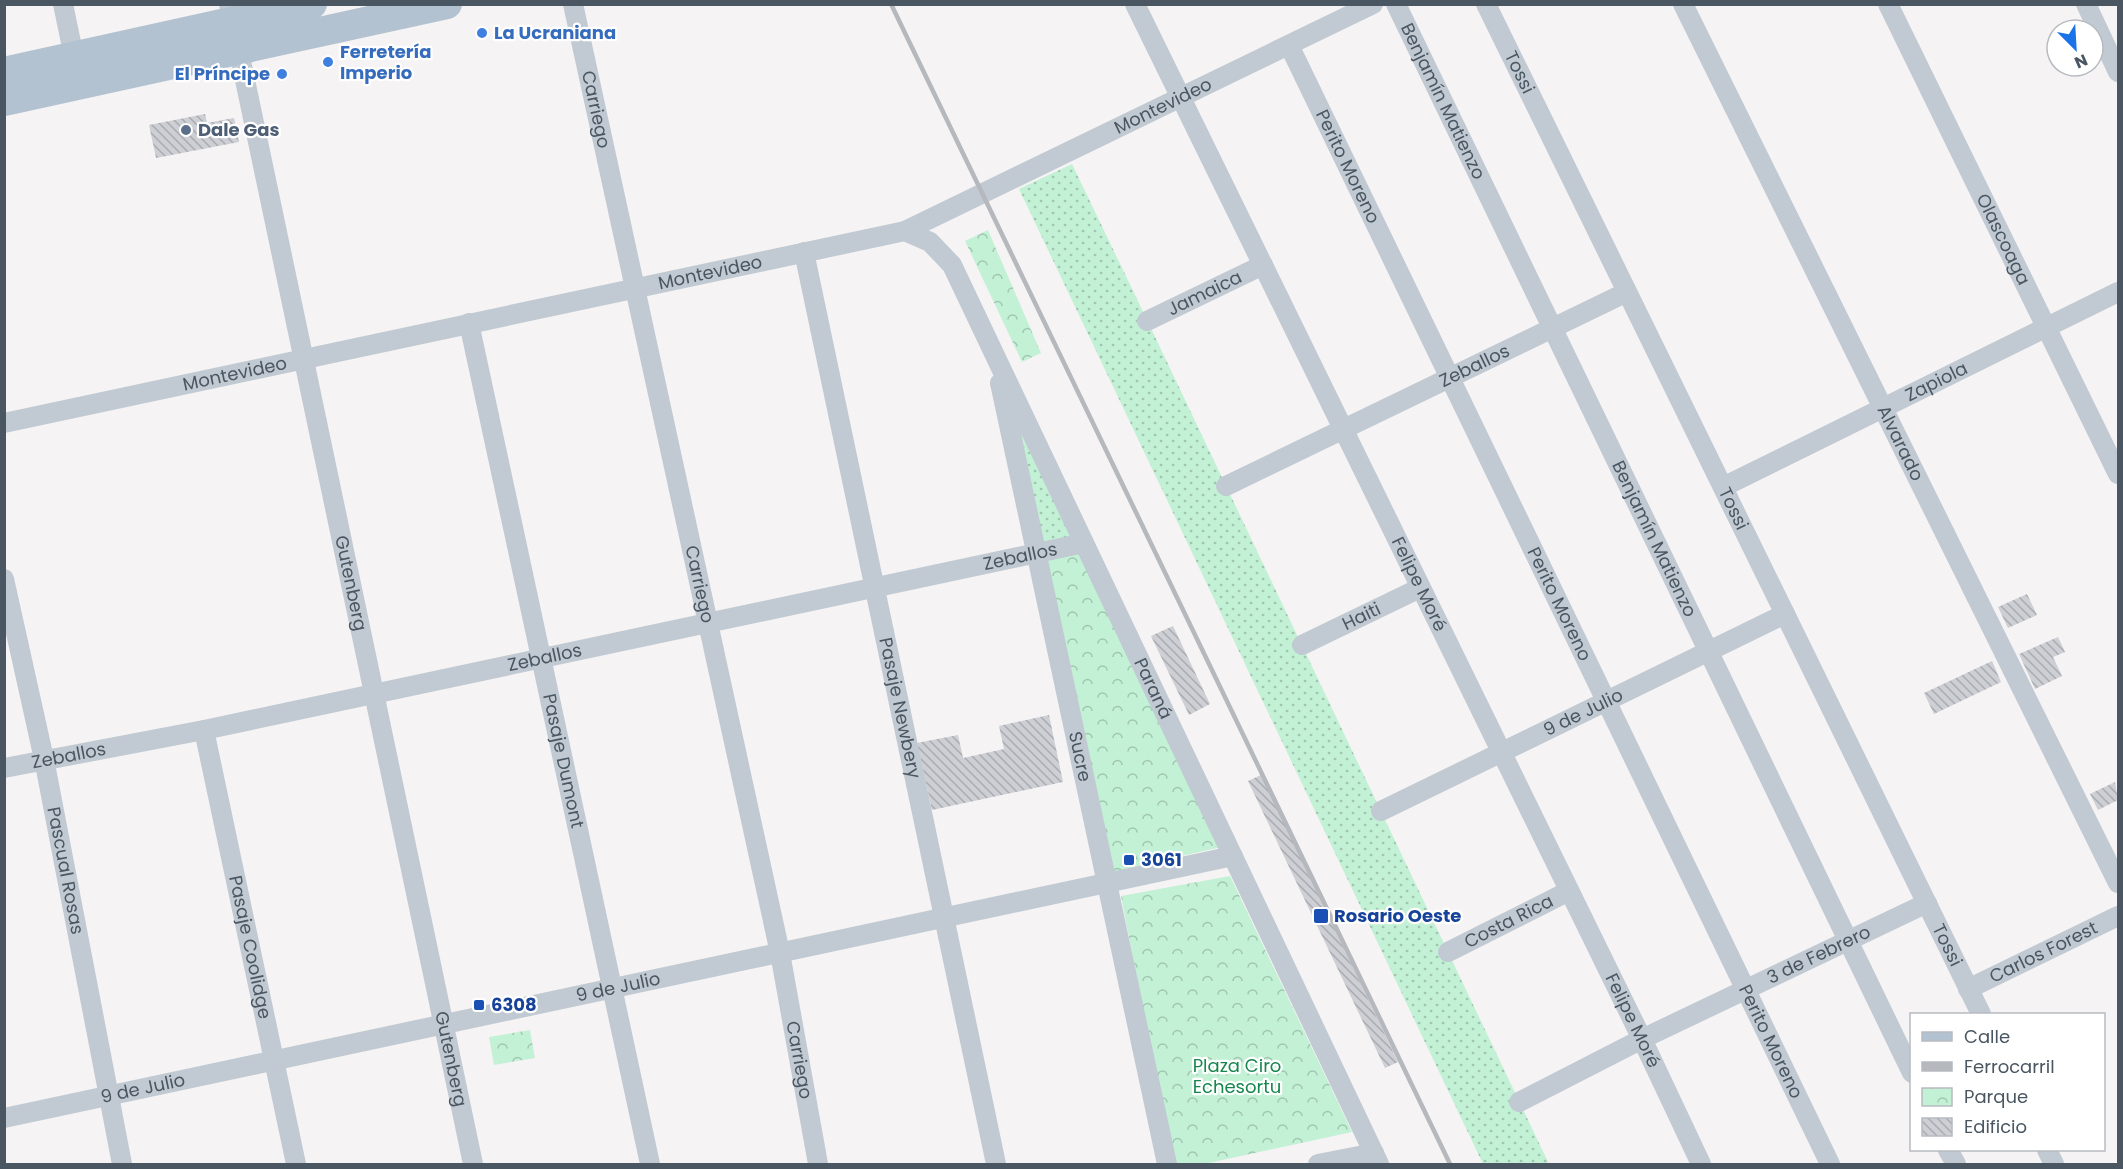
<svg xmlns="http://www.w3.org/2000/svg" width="2123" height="1169" font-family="Poppins,sans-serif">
  <defs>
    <pattern id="grass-dots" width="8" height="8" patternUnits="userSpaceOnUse" patternTransform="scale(1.5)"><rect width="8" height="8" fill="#c3f1d5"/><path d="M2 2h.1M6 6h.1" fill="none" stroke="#a0c6b0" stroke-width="1.8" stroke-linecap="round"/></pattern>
    <pattern id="park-crowns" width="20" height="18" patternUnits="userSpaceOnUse" patternTransform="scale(1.5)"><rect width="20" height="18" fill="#c3f1d5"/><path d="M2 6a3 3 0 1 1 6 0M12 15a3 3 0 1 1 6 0" fill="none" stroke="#a0c6b0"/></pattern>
    <pattern id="building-back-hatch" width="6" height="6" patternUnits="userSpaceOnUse" patternTransform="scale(1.5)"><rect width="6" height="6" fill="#cdcfd5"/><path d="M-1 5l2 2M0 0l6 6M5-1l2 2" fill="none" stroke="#a8abb0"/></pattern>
  </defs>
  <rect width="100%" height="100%" fill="#f5f3f3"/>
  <path fill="url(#grass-dots)" d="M 1072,164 L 1137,299 L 1549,1164 L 1483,1164 L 1019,189 Z
    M 1009,397 L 1075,536 L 1042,544 Z"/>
  <path fill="url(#park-crowns)" d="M 988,230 L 1041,353 L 1022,362 L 965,241 Z
    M 1083,550 L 1221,847 L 1112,872 L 1042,560 Z
    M 1230,876 L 1352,1132 L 1204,1164 L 1173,1164 L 1121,896 Z
    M 530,1030 L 535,1058 L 494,1065 L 489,1037 Z"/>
  <path fill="url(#building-back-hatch)" d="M 205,114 L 207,123 L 234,118 L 239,142 L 156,158 L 149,125 Z
    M 2027,594 L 2037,615 L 2008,628 L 1998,607 Z
    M 1173,626 L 1210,704 L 1189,715 L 1151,636 Z
    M 2058,637 L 2065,652 L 2053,657 L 2062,676 L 2035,689 L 2019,654 Z
    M 1992,661 L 2001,682 L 1934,714 L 1924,693 Z
    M 1049,715 L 1063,782 L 932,810 L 917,743 L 958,735 L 963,758 L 1004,749 L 999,726 Z
    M 1261,775 L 1398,1062 L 1385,1068 L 1248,781 Z
    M 2115,782 L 2118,800 L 2098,810 L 2090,794 Z"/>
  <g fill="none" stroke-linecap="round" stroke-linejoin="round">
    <g stroke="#c1cad2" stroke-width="20">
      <path d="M 63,4 L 74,57"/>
      <path id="s1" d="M 229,4 L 473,1164"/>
      <path id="s2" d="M 573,4 L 780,953 L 818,1164"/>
      <path id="s3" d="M 1135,4 L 1642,1039 L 1701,1164"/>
      <path id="s4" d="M 1396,4 L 1912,1073"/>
      <path id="s5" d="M 1486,4 L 1981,1014"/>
      <path id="s6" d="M 1683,4 L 2118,883"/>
      <path id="s7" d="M 1888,4 L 2118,474"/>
      <path d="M 2086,4 L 2118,72"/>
      <path id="s8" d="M 1289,45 L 1830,1164"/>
      <path id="s9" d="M 905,231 L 930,242 L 952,265 L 1379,1164"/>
      <path id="s10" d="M 804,252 L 996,1164"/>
      <path id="s11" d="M 1147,321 L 1263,265"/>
      <path id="s12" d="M 469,323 L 650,1164"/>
      <path id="s13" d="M 1000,383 L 1167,1164"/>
      <path id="s14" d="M 4,423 L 905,231 L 1373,4"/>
      <path id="s15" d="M 1226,486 L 1627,292"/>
      <path id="s16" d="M 1723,487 L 2118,292"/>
      <path id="s17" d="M 4,579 L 44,759 L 122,1164"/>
      <path id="s18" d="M 1302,645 L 1420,588"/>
      <path id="s19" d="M 204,730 L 296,1164"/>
      <path id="s20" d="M 4,768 L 204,730 L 1084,543"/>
      <path id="s21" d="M 1381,811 L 1785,614"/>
      <path id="s22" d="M 1448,952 L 1569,891"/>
      <path id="s23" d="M 1968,989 L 2118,916"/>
      <path id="s24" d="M 1519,1102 L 1642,1039 L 1927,903"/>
      <path id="s25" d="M 4,1118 L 1233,856"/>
      <path d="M 1948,1150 L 1956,1164"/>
      <path d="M 2047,1150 L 2054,1164"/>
      <path d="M 1318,1164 L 1374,1153"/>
    </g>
    <path stroke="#b3c2d1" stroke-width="30" d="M 4,72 L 312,4
      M 4,101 L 447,4"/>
    <path stroke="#b5b8bd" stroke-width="4.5" d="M 891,4 L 1450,1164"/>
  </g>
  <g fill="#3f7fe0" stroke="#fff" stroke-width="2">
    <circle cx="482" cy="33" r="6"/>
    <circle cx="328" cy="62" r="6"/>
    <circle cx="282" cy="74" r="6"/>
  </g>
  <circle fill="#5c6f8a" stroke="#fff" stroke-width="2" cx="186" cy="130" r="6"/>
  <g fill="#1a4fb4" stroke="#fff" stroke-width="2">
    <rect x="1123" y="854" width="12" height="12" rx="3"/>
    <rect x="1313" y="908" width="16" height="16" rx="3"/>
    <rect x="473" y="999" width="12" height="12" rx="3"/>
  </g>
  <g text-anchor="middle" stroke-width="4.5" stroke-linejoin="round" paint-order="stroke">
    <g font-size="18" font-weight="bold" fill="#366cbe" stroke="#fff" text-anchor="start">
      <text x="494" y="39">La Ucraniana</text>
      <text x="340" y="58">Ferretería<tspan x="340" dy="21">Imperio</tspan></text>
      <text x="270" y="80" text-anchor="end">El Príncipe</text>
    </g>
    <g font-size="18" fill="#4a5661" stroke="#fff">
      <text dy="6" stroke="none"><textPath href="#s5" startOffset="76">Tossi</textPath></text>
      <text dy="6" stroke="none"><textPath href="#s4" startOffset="108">Benjamín Matienzo</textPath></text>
      <text dy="6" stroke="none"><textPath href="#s14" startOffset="1208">Montevideo</textPath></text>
      <text dy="6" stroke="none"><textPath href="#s2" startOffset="108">Carriego</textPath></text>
      <text dy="6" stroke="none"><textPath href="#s8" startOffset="135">Perito Moreno</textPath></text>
      <text dy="6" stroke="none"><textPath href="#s7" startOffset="262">Olascoaga</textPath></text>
      <text dy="6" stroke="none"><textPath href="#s14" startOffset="722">Montevideo</textPath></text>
      <text dy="6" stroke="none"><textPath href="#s11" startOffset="64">Jamaica</textPath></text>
      <text dy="6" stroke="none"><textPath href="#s15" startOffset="276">Zeballos</textPath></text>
      <text dy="6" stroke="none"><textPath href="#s14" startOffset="236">Montevideo</textPath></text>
      <text dy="6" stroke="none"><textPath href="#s16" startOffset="238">Zapiola</textPath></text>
      <text dy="6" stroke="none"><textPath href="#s6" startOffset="490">Alvarado</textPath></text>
      <text dy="6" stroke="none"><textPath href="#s5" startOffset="562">Tossi</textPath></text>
      <text dy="6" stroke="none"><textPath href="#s4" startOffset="594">Benjamín Matienzo</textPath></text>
      <text dy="6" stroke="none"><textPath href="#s20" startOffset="1038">Zeballos</textPath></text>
      <text dy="6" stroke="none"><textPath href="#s2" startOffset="594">Carriego</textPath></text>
      <text dy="6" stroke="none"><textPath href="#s3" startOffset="646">Felipe Moré</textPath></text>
      <text dy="6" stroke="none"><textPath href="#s1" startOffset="592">Gutenberg</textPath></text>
      <text dy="6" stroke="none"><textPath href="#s8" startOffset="621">Perito Moreno</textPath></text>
      <text dy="6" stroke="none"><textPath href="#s18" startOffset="66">Haiti</textPath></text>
      <text dy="6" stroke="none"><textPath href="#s20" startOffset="552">Zeballos</textPath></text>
      <text dy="6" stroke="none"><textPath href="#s9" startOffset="528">Paraná</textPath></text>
      <text dy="6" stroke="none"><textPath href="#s10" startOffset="466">Pasaje Newbery</textPath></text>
      <text dy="6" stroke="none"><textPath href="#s21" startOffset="225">9 de Julio</textPath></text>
      <text dy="6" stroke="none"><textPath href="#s20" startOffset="66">Zeballos</textPath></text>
      <text dy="6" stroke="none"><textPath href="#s13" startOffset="382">Sucre</textPath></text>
      <text dy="6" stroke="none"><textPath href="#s12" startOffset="448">Pasaje Dumont</textPath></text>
      <text dy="6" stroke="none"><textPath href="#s17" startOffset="298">Pascual Rosas</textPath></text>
      <text dy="6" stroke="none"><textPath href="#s22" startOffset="68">Costa Rica</textPath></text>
      <text dy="6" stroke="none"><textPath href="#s5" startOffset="1048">Tossi</textPath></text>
      <text dy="6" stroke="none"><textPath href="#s19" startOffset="222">Pasaje Coolidge</textPath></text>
      <text dy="6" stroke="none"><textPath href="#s23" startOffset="84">Carlos Forest</textPath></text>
      <text dy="6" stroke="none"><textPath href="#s24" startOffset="334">3 de Febrero</textPath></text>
      <text dy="6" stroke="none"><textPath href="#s25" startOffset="628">9 de Julio</textPath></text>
      <text dy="6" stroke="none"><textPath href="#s3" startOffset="1132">Felipe Moré</textPath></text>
      <text dy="6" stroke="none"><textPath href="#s8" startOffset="1107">Perito Moreno</textPath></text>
      <text dy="6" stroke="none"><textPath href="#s2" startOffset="1080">Carriego</textPath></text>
      <text dy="6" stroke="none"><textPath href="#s1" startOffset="1078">Gutenberg</textPath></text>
      <text dy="6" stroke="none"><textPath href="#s25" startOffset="142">9 de Julio</textPath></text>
    </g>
    <g font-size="18" font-weight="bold" fill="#4e5e75" stroke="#fff" text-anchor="start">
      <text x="198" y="136">Dale Gas</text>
    </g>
    <g font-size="18" font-weight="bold" fill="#164399" stroke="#fff" text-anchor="start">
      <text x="1141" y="866">3061</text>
      <text x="1334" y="922">Rosario Oeste</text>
      <text x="491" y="1011">6308</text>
    </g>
    <g font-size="18" fill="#17864f" stroke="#fff">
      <text x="1237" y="1072">Plaza Ciro<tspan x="1237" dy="21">Echesortu</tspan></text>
    </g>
  </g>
  <rect width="2123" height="1169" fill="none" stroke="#4a5661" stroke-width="12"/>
  <rect x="1910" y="1013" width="195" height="138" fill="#ffffff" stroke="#b7bbc0" stroke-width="1.5"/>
  <rect x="1922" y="1032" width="30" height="9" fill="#b3c2d1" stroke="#b7bbc0" stroke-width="1.5"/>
  <text x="1964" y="1043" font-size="18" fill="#4a5661">Calle</text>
  <rect x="1922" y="1062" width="30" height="9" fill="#b5b8bd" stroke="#b7bbc0" stroke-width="1.5"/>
  <text x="1964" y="1073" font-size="18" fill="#4a5661">Ferrocarril</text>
  <rect x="1922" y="1088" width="30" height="18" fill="url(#park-crowns)" stroke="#b7bbc0" stroke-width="1.5"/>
  <text x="1964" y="1103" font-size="18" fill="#4a5661">Parque</text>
  <rect x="1922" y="1118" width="30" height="18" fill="url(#building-back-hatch)" stroke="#b7bbc0" stroke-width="1.5"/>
  <text x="1964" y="1133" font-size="18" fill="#4a5661">Edificio</text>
  <g transform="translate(2075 48) rotate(156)"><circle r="28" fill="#ffffff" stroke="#b7bbc0" stroke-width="1.5"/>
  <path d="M0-4.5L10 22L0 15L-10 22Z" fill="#1a73e8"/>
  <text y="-9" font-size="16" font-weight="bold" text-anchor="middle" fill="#4a5661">N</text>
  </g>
</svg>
